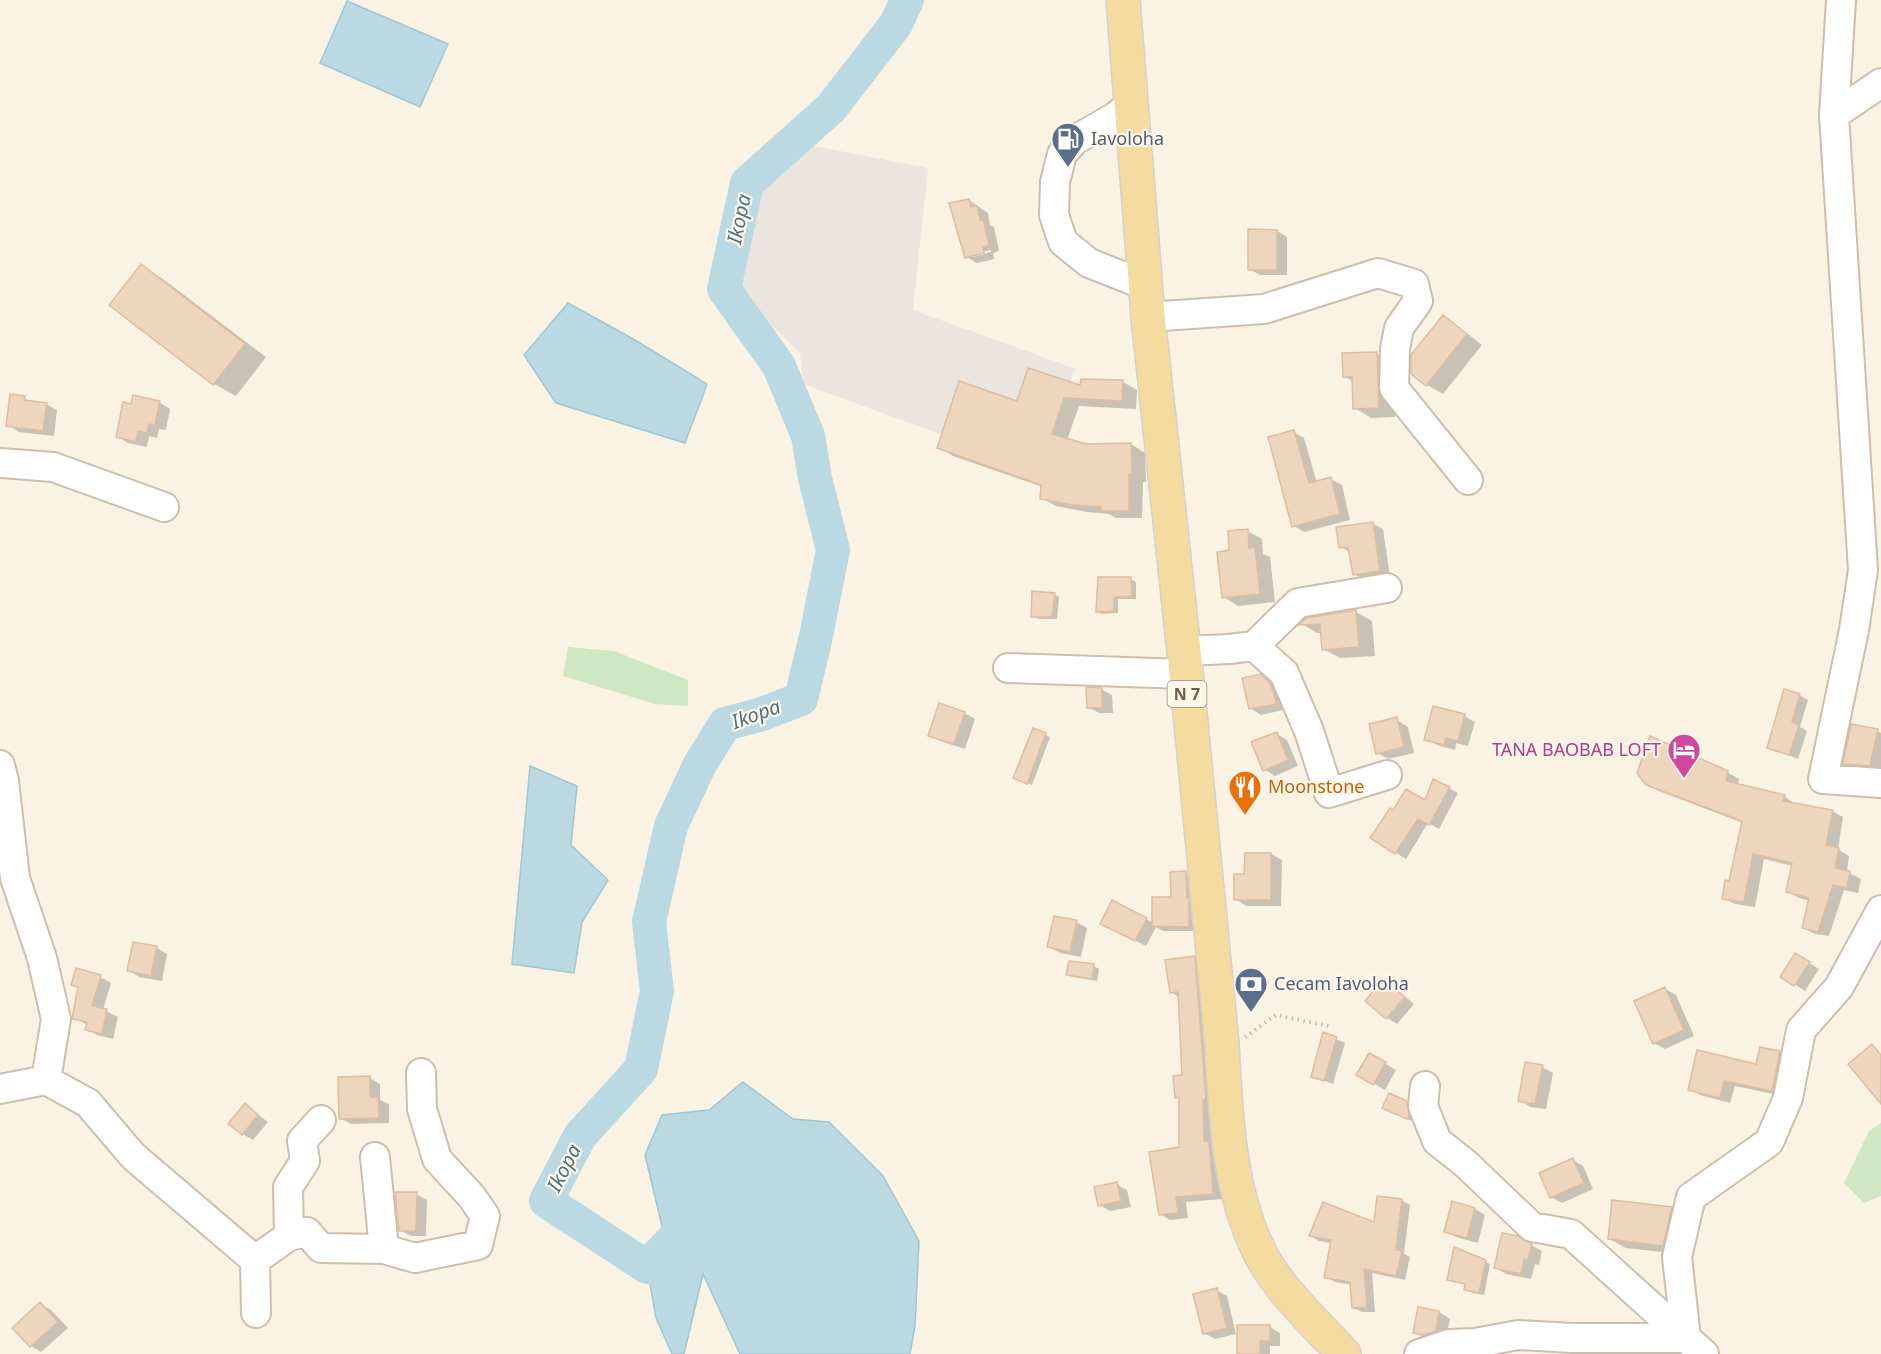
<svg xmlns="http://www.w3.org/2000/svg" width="1881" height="1354" font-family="'Noto Sans',sans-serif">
  <rect width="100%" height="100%" fill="#faf3e4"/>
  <path fill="#eae5de" d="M 809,145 L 928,168 L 913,310 L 1076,369 L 1027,466 L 803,384 L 800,353 L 741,295 L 758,194 Z"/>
  <path fill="#cfe7c3" d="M 568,647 L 614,651 L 688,680 L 688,706 L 655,704 L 563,676 Z
    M 1881,1123 L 1881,1196 L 1864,1203 L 1844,1183 L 1869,1131 Z"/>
  <path fill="#bad9e2" stroke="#a1c7d3" stroke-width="1.5" d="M 347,1 L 448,44 L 420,107 L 320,63 Z
    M 568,303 L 635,340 L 707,384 L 685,443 L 556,403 L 524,355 Z
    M 530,766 L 577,786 L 571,845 L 608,880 L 582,922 L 574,973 L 512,964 Z
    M 743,1082 L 793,1119 L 829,1122 L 883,1176 L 919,1241 L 915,1326 L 910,1354 L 740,1354 L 703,1274 L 684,1354 L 672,1354 L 656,1318 L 647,1267 L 663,1230 L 645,1155 L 662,1115 L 709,1110 Z"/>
  <path fill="#0003" fill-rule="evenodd" d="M 969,200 L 988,213 L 990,225 L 994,227 L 999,251 L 993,253 L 994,259 L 977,263 L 967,257 ZM 991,250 L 991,252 L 973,257 L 973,254 Z
    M 1277,231 L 1287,237 L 1287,275 L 1260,275 L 1249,269 Z
    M 141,266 L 163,279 L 266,357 L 236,396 L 214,384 L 111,305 Z
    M 1443,317 L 1459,327 L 1482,345 L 1443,394 L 1427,385 Z
    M 1377,354 L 1393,363 L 1395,417 L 1371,418 L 1355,408 L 1354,382 L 1344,376 Z
    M 1123,382 L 1137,390 L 1136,409 L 1079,406 L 1067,440 L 1086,445 L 1131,444 L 1145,453 L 1146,482 L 1143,482 L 1142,518 L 1116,518 L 1109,514 L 1087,512 L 1056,506 L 1042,498 L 1043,487 L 953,456 L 939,447 L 1018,403 L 1082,387 Z
    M 24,398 L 32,402 L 46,404 L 57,410 L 54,436 L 19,432 L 8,425 Z
    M 160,403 L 170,409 L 166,430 L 159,429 L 157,438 L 149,436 L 147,447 L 128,443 L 118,437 L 132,406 Z
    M 1293,432 L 1304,438 L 1317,483 L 1331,479 L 1342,485 L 1350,520 L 1304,532 L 1294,526 Z
    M 1372,523 L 1383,529 L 1390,576 L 1365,580 L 1354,574 L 1351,553 L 1341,547 Z
    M 1247,531 L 1262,539 L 1263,554 L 1270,557 L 1275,602 L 1238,606 L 1224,597 L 1231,552 Z
    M 1131,579 L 1136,582 L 1136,599 L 1118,599 L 1118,613 L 1102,614 L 1097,611 Z
    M 1054,594 L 1059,597 L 1057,619 L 1038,619 L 1033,616 Z
    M 1356,612 L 1372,621 L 1375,656 L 1340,658 L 1323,649 L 1322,633 L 1317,633 L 1302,624 Z
    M 1260,676 L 1281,690 L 1287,709 L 1261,715 L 1250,708 Z
    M 1101,689 L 1112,695 L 1113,713 L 1099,713 L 1088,707 Z
    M 1799,695 L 1808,700 L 1800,727 L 1807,731 L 1798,759 L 1769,747 Z
    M 964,713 L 975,719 L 965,749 L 940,741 L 930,735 Z
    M 1464,716 L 1475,722 L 1468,746 L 1456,743 L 1455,750 L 1437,745 L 1426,739 Z
    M 1397,720 L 1408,727 L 1414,753 L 1388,759 L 1378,753 Z
    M 1034,730 L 1050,737 L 1032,785 L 1020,780 Z
    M 1877,731 L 1881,733 L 1881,771 L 1855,769 L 1845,763 Z
    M 1277,734 L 1287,740 L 1298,766 L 1275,776 L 1264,769 Z
    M 1727,772 L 1739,779 L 1738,785 L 1784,796 L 1795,804 L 1832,811 L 1843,817 L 1838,849 L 1849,856 L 1847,872 L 1861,879 L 1858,893 L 1844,890 L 1829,936 L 1815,934 L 1803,928 L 1810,901 L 1799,898 L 1788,892 L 1793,866 L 1764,859 L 1755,907 L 1735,904 L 1723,898 L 1730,882 L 1743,823 L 1659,791 L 1647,784 Z
    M 1449,788 L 1458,793 L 1439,829 L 1428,823 L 1406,859 L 1372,838 L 1393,812 L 1425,802 Z
    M 1271,854 L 1282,860 L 1281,906 L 1246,906 L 1236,899 Z
    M 1185,873 L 1195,878 L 1198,931 L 1163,931 L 1156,927 L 1146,946 L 1112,929 L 1146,919 L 1154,923 L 1172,899 Z
    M 1076,922 L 1087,928 L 1081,957 L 1060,953 L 1049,947 Z
    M 134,943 L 157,948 L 167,954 L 162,981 L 139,977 L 129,970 Z
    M 1194,958 L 1205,964 L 1223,1199 L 1186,1202 L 1188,1218 L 1170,1220 L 1160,1214 L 1181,1149 L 1180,1099 L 1176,1097 L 1183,1076 L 1180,998 L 1171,992 Z
    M 1806,961 L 1819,969 L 1805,991 L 1782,976 Z
    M 1070,962 L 1094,966 L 1099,969 L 1097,981 L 1073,977 L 1068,975 Z
    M 100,977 L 111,983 L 103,1010 L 118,1017 L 113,1039 L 97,1035 L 87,1029 L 88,1025 L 74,1018 L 79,988 L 72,984 Z
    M 1384,981 L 1394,987 L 1414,1004 L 1397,1024 L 1387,1018 Z
    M 1665,989 L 1676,995 L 1694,1036 L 1665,1049 L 1654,1043 Z
    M 1324,1034 L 1345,1043 L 1333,1084 L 1313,1076 Z
    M 1780,1053 L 1790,1059 L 1783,1096 L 1735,1086 L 1730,1103 L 1700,1095 L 1690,1089 L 1757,1066 Z
    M 1370,1055 L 1396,1070 L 1385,1090 L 1359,1075 Z
    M 1542,1067 L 1553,1073 L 1546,1109 L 1530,1107 L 1520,1100 Z
    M 370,1078 L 380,1084 L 380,1100 L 389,1104 L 389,1123 L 351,1124 L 340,1118 Z
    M 1406,1102 L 1417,1109 L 1418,1124 L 1384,1108 Z
    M 245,1105 L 268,1122 L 253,1140 L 243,1134 Z
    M 1573,1160 L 1583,1166 L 1593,1189 L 1562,1203 L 1551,1197 Z
    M 1116,1184 L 1127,1190 L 1131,1207 L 1110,1211 L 1100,1205 Z
    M 416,1194 L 427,1200 L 426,1236 L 411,1236 L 400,1230 Z
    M 1401,1200 L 1410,1205 L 1404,1254 L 1410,1257 L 1405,1280 L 1372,1273 L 1375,1312 L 1362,1312 L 1353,1308 L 1352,1285 L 1335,1282 L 1326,1277 L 1332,1243 L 1319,1241 L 1311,1236 L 1375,1225 Z
    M 1475,1209 L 1485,1215 L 1478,1243 L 1456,1237 L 1445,1231 Z
    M 1671,1209 L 1688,1218 L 1679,1254 L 1626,1248 L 1609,1239 Z
    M 1517,1237 L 1542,1251 L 1539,1265 L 1535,1264 L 1531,1279 L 1506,1274 L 1496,1268 Z
    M 1486,1262 L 1490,1264 L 1484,1295 L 1470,1292 L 1466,1289 L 1467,1284 L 1449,1279 Z
    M 1216,1290 L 1227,1296 L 1236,1334 L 1215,1339 L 1204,1333 Z
    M 40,1304 L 51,1310 L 68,1328 L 41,1352 L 31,1346 Z
    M 1419,1308 L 1439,1312 L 1450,1319 L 1446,1337 L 1425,1338 L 1414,1332 Z
    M 1269,1326 L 1280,1333 L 1280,1346 L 1270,1346 L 1270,1354 L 1238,1354 Z"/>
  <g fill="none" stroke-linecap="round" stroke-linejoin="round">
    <path stroke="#bad9e2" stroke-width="34" d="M 679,1233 L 647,1267 L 546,1201 L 580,1136 L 641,1069 L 657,991 L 649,922 L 671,826 L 699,766 L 725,724 L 759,715 L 801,699 L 816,636 L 833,550 L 815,478 L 808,436 L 779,366 L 724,289 L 747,183 L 831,108 L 896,24 L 907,0"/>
  </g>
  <path fill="#eed5bd" stroke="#dfbd9f" stroke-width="1.5" d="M 969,199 L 971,207 L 977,206 L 980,220 L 983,219 L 989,245 L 983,247 L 984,253 L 965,258 L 949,203 Z
    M 1248,229 L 1277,230 L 1277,270 L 1248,270 Z
    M 141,264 L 245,344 L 213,385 L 109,305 Z
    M 1443,315 L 1467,334 L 1426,386 L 1411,374 L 1411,355 Z
    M 1377,352 L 1379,408 L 1353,409 L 1352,377 L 1343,377 L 1342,353 Z
    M 1028,368 L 1080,385 L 1081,379 L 1123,380 L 1122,401 L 1064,398 L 1052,434 L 1086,444 L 1131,443 L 1132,474 L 1129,474 L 1129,511 L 1101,511 L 1101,507 L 1072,505 L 1040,499 L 1041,485 L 937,448 L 959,381 L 1017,401 Z
    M 10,394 L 25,396 L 24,400 L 47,403 L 43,431 L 6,426 Z
    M 133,395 L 160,401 L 155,425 L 149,424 L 147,433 L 138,431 L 136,442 L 116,437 L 123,402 L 131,404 Z
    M 1294,430 L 1309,483 L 1331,477 L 1340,514 L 1292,527 L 1268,437 Z
    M 1373,522 L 1380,571 L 1353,575 L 1348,547 L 1339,548 L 1336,527 Z
    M 1248,529 L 1249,548 L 1255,547 L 1260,594 L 1222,598 L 1217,552 L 1229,550 L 1228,531 Z
    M 1098,577 L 1131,577 L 1132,597 L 1114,597 L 1114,611 L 1096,612 Z
    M 1032,591 L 1055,593 L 1052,617 L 1031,617 Z
    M 1356,610 L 1359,647 L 1322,650 L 1320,624 L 1299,625 L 1306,618 Z
    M 1261,674 L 1270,683 L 1277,704 L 1249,709 L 1242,678 Z
    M 1086,687 L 1102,688 L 1102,708 L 1087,708 Z
    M 1784,689 L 1800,694 L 1792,722 L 1799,725 L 1789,755 L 1767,748 Z
    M 939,703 L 965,712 L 954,744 L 928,736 Z
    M 1433,706 L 1465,714 L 1458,741 L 1446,738 L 1444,745 L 1424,740 Z
    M 1397,717 L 1404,747 L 1376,754 L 1369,724 Z
    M 1851,724 L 1878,729 L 1870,766 L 1843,764 Z
    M 1033,728 L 1046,733 L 1027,784 L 1013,778 Z
    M 1277,732 L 1288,760 L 1263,771 L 1251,742 Z
    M 1650,736 L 1728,771 L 1726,781 L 1785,795 L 1783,801 L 1833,810 L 1826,845 L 1839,848 L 1835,868 L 1850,871 L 1847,888 L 1833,885 L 1818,932 L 1802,928 L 1809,898 L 1786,892 L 1792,863 L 1753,854 L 1744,902 L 1722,899 L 1725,880 L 1729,881 L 1742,821 L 1646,785 L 1637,773 Z
    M 1433,779 L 1450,787 L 1429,825 L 1418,819 L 1395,854 L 1370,838 L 1390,808 L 1393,810 L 1406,789 L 1425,800 Z
    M 1245,853 L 1271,853 L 1271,900 L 1234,900 L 1234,874 L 1244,874 Z
    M 1186,871 L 1187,897 L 1189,897 L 1189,927 L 1152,926 L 1152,897 L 1171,897 L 1170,872 Z
    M 1112,900 L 1147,918 L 1135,941 L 1100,924 Z
    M 1054,916 L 1077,920 L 1070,952 L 1047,947 Z
    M 133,942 L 157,946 L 151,976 L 127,971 Z
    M 1795,953 L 1810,962 L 1794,986 L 1780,977 Z
    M 1195,956 L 1206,1100 L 1203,1100 L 1204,1141 L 1209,1141 L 1213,1194 L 1176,1197 L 1178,1213 L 1159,1215 L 1149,1152 L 1179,1147 L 1179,1097 L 1175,1098 L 1173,1076 L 1182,1075 L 1178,992 L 1170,993 L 1165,960 Z
    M 1069,961 L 1094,964 L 1092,979 L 1066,975 Z
    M 76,968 L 101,975 L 92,1006 L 107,1009 L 102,1034 L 85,1030 L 87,1022 L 72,1019 L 78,987 L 71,985 Z
    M 1383,979 L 1405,997 L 1386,1019 L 1365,1001 Z
    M 1665,987 L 1684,1030 L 1653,1044 L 1634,1001 Z
    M 1323,1032 L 1337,1037 L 1324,1081 L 1311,1077 Z
    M 1872,1044 L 1881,1055 L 1881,1104 L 1848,1064 Z
    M 1760,1047 L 1780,1051 L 1772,1091 L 1724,1081 L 1720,1098 L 1688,1090 L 1697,1050 L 1756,1064 Z
    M 1369,1053 L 1386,1062 L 1373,1085 L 1356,1075 Z
    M 1525,1062 L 1543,1065 L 1535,1104 L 1518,1101 Z
    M 370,1076 L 370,1097 L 378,1097 L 379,1118 L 339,1119 L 338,1077 Z
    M 1389,1093 L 1407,1101 L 1409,1115 L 1407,1119 L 1382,1108 Z
    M 245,1103 L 258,1115 L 242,1135 L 228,1124 Z
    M 1573,1158 L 1584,1183 L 1550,1198 L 1539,1173 Z
    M 1117,1182 L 1121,1201 L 1098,1206 L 1094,1187 Z
    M 395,1192 L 417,1192 L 416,1231 L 399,1231 Z
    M 1377,1196 L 1402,1199 L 1396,1250 L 1402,1251 L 1396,1276 L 1364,1269 L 1367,1307 L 1352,1308 L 1350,1282 L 1324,1278 L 1331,1240 L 1309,1236 L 1323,1202 L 1374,1222 Z
    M 1612,1200 L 1672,1207 L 1663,1246 L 1608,1239 Z
    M 1452,1201 L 1475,1208 L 1467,1238 L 1444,1232 Z
    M 1502,1233 L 1518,1236 L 1532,1244 L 1528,1260 L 1524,1259 L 1521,1274 L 1494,1268 Z
    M 1454,1247 L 1486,1260 L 1479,1293 L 1464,1290 L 1465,1284 L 1447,1280 Z
    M 1217,1288 L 1227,1328 L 1203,1334 L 1193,1294 Z
    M 40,1302 L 58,1322 L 30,1347 L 12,1328 Z
    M 1418,1307 L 1439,1311 L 1436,1331 L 1423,1335 L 1413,1333 Z
    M 1237,1325 L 1270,1325 L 1270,1341 L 1260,1341 L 1260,1354 L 1237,1354 Z"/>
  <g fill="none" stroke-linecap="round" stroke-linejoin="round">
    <defs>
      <path id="minor" d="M 1841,0 L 1834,115 L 1863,570 L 1854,630 L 1823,779 L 1881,783
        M 1131,104 L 1115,117 L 1075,140 L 1062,154 L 1055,182 L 1054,215 L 1063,242 L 1089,263 L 1145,285
        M 1834,115 L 1881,83
        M 1148,317 L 1264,309 L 1378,273 L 1414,284 L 1418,301 L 1399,328 L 1395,349 L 1394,388 L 1468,480
        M 0,463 L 53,467 L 164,507
        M 1254,646 L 1298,603 L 1387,588
        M 1184,651 L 1229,649 L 1254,646 L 1284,673 L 1309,731 L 1329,793 L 1387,775
        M 1008,668 L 1185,674
        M 0,765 L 4,781 L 15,878 L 42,958 L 56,1019 L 46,1080 L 88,1103 L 133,1156 L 255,1260 L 256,1313
        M 1425,1086 L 1423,1106 L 1437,1141 L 1466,1164 L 1532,1227 L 1571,1234 L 1686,1338
        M 0,1089 L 46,1080
        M 375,1157 L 384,1249
        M 289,1236 L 288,1187 L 305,1161 L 302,1141 L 321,1120
        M 255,1260 L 289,1236 L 307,1232 L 321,1248 L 384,1249 L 415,1258 L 478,1245 L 485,1216 L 472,1197 L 437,1159 L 422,1109 L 421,1073
        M 1419,1354 L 1449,1344 L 1475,1343 L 1518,1335 L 1572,1338 L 1686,1338
        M 1704,1354 L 1686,1338 L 1677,1257 L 1691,1197 L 1769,1142 L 1788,1098 L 1801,1030 L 1839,987 L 1881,910"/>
      <path id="major" d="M 1123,0 L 1148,317 L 1184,651 L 1222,1044 C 1226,1115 1228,1191 1261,1255 C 1281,1292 1316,1324 1344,1354"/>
    </defs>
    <use href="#minor" stroke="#cdbeae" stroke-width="32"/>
    <use href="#major" stroke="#d7d1cd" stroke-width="36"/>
    <path stroke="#d2b8a1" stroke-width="4" stroke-dasharray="1.5 4.5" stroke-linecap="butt" d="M 1245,1037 L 1276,1015 L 1329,1026"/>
    <use href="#minor" stroke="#fff" stroke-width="28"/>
    <use href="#major" stroke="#f4dca1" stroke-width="33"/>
  </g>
  <defs>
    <symbol id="fuel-pin" viewBox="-11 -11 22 30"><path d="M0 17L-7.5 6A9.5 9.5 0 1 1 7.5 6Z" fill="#5c6f8a" stroke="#fef7e9"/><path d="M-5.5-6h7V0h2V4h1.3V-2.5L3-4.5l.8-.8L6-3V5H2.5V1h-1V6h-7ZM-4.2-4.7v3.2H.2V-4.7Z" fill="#fff"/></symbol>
    <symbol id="hotel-pin" viewBox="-11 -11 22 30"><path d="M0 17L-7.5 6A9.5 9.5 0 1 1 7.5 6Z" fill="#d1479c" stroke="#fef7e9"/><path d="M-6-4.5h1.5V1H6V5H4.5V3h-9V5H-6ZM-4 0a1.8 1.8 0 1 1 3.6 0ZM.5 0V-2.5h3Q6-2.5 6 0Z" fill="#fff"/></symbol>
    <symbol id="restaurant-pin" viewBox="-11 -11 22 30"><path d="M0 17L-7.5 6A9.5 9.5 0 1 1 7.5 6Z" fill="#e8710a" stroke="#fef7e9"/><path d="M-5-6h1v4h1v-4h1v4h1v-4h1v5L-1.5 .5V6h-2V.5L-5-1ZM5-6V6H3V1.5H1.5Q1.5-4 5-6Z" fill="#fff"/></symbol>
    <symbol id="bank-pin" viewBox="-11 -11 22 30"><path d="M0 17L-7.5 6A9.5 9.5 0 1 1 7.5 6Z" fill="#5c6f8a" stroke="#fef7e9"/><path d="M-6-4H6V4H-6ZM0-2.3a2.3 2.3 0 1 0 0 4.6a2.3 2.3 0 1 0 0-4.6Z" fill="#fff"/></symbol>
  </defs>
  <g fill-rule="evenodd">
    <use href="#fuel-pin" x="1049" y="120" width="38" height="52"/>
    <use href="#hotel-pin" x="1665" y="731" width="38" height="52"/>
    <use href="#restaurant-pin" x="1226" y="768" width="38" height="52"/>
    <use href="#bank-pin" x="1232" y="965" width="38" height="52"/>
  </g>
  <g text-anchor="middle" stroke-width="4.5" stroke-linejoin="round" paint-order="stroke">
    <rect fill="#fef7e9" stroke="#9b8a7a" stroke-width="1.5" x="1167.5" y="681" width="39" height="26" rx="4.5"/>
    <g font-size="16" font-weight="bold" fill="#705c4b">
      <text x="1187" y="700">N 7</text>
    </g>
    <g font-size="18" fill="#4e5e75" stroke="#fef7e9" text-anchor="start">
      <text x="1091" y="145">Iavoloha</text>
      <text x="1274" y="990">Cecam Iavoloha</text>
    </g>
    <g font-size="18" fill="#b23c85" stroke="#fef7e9" text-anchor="end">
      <text x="1661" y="756">TANA BAOBAB LOFT</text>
    </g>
    <g font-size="18" fill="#c56008" stroke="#fef7e9" text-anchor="start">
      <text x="1268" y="793">Moonstone</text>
    </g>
    <g font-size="20" font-style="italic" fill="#477482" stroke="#fef7e9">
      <text transform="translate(739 219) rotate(-78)" y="7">Ikopa</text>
      <text transform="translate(756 714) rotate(-20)" y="7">Ikopa</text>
      <text transform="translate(564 1168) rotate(-63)" y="7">Ikopa</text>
    </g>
  </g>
</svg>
